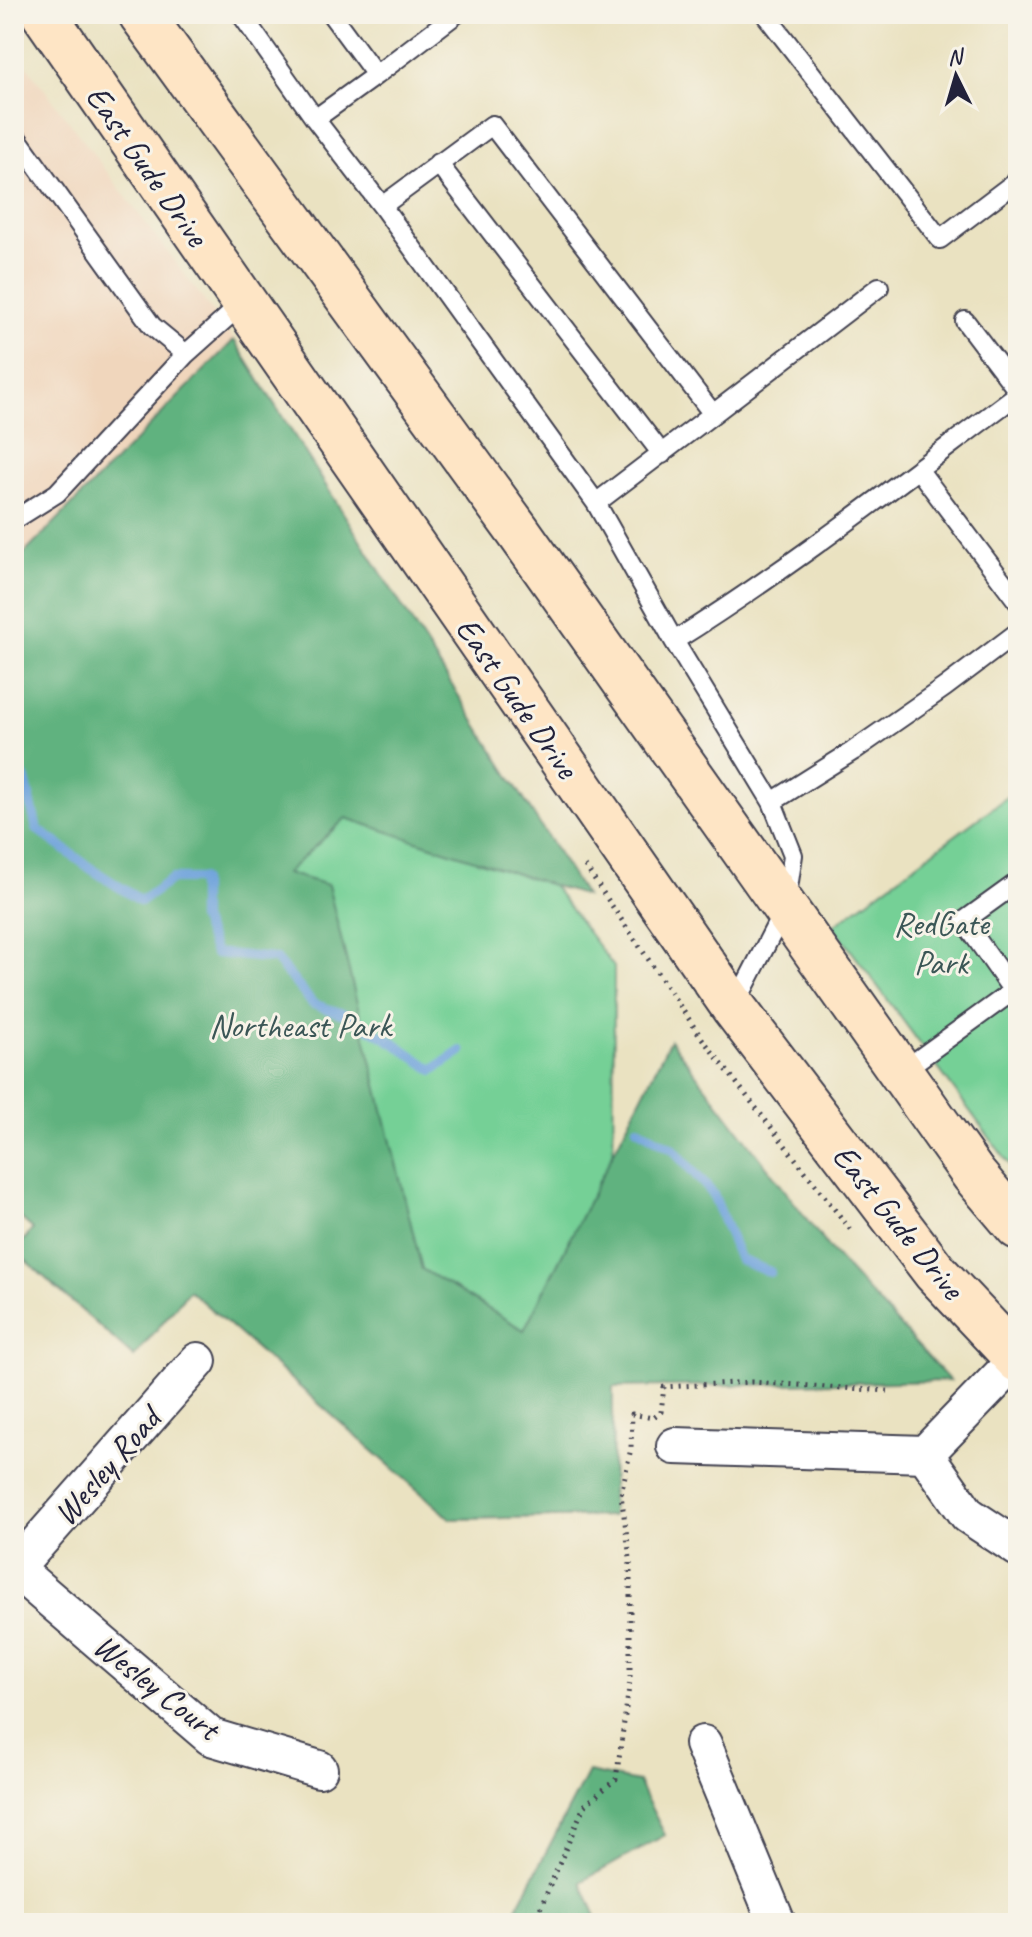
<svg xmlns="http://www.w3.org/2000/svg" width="1032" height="1937" font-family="Caveat,sans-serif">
  <rect width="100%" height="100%" fill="#f7f3e8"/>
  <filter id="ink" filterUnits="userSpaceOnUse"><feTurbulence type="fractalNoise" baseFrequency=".0125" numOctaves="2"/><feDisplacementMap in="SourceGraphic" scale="16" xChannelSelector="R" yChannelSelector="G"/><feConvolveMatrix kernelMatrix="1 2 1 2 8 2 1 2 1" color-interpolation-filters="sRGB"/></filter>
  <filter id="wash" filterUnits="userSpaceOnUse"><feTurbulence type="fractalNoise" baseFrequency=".006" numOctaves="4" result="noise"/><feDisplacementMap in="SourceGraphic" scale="32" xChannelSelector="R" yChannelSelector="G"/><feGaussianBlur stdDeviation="1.8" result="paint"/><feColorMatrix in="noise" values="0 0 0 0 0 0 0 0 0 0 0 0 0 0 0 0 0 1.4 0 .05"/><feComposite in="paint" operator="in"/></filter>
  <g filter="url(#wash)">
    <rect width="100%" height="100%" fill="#eae2c1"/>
    <path fill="#f0d6bc" d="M 14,49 L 234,340 L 14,564 Z"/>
    <path fill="#75d096" stroke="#4c7968" stroke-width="2" d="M 185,397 L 614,967 L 612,1516 L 451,1519 L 189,1290 L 134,1357 L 15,1251 L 33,1229 L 14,1212 Z
      M 1018,789 L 1018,1176 L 833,926 Z"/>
    <path fill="#60b27f" stroke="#416a5d" stroke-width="2" d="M 234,340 L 585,896 L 346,818 L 286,873 L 328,885 L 422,1269 L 524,1330 L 670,1040 L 832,1252 L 950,1381 L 613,1387 L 612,1516 L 451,1519 L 189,1290 L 134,1357 L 15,1251 L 33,1229 L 14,1212 L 14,564 Z
      M 588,1772 L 638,1782 L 665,1835 L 581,1882 L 599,1923 L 509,1923 Z"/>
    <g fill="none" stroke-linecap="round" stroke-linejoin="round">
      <path stroke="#6ea3db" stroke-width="10" d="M 14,762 L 25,779 L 37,829 L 90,868 L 141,901 L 172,879 L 201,879 L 201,919 L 215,953 L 275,959 L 313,1004 L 349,1016 L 394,1043 L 433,1070 L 461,1051
        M 637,1128 L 673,1149 L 713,1194 L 740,1260 L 770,1272"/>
    </g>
  </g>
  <g filter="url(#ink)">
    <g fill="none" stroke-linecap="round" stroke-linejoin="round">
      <defs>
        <path id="lane" d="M 241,14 L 315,119 L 376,75
          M 331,14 L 376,75 L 456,14
          M 765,14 L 940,239 L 1018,180
          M 315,119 L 382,206 L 492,125 L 713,414 L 879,287
          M 14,134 L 152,326 L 186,354
          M 438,163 L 662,454
          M 382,206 L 596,503 L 713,414
          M 965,321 L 1018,391
          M 918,469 L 1018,602
          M 596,503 L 674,641 L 772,802 L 793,855 L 785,908 L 734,1007
          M 14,520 L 57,493 L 186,354 L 243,303
          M 674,641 C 795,565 904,479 1018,394
          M 772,802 L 853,751 L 945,687 L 1018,632
          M 901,1072 L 1013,991 L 964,921 L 1018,882"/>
        <path id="street" d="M 675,1446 L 925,1454 L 1018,1358
          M 925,1454 L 968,1515 L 1018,1548
          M 15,1569 L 211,1737 L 319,1769
          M 14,1570 L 198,1361
          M 703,1744 L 777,1923"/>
        <path id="secondary" d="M 44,14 L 734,1008 L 935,1272 L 1018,1360
          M 141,14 L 518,531 L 932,1116 L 974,1175 L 1018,1227"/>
      </defs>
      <use href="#lane" stroke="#403f4f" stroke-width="22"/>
      <use href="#street" stroke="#403f4f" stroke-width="40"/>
      <use href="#secondary" stroke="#403f4f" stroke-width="48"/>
      <path stroke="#403f4f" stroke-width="5" stroke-dasharray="2 6" stroke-linecap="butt" d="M 585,866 L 701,1037 L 853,1233
        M 534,1923 L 584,1806 L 616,1779 L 630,1680 L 630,1558 L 621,1495 L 631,1448 L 632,1414 L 653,1418 L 661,1412 L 664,1387 L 751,1382 L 888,1391"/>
      <use href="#lane" stroke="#fff" stroke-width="18"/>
      <use href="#street" stroke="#fff" stroke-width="36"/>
      <use href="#secondary" stroke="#fee5c5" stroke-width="44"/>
    </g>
  </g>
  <g text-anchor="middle" stroke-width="6" stroke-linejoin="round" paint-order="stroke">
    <g font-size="34" fill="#22223b" stroke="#f7f3e8">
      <text transform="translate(148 165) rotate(55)" y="12">East Gude Drive</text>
      <text transform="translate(518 697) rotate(55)" y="12">East Gude Drive</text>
      <text transform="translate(899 1221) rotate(51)" y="12">East Gude Drive</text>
      <text transform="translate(106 1466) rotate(-49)" y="12">Wesley Road</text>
      <text transform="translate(157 1686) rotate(38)" y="12">Wesley Court</text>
    </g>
    <g font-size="34" fill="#3b5656" stroke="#f7f3e8">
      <text x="941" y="935">RedGate<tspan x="941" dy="39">Park</tspan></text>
      <text x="300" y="1037">Northeast Park</text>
    </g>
  </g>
  <rect width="1032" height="1937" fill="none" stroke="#f7f3e8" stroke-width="48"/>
  <g transform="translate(956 76) rotate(355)" stroke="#f7f3e8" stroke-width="6" paint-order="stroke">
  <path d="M0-6L14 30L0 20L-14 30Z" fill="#22223b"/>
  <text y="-12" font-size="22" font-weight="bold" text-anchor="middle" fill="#22223b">N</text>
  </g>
</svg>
